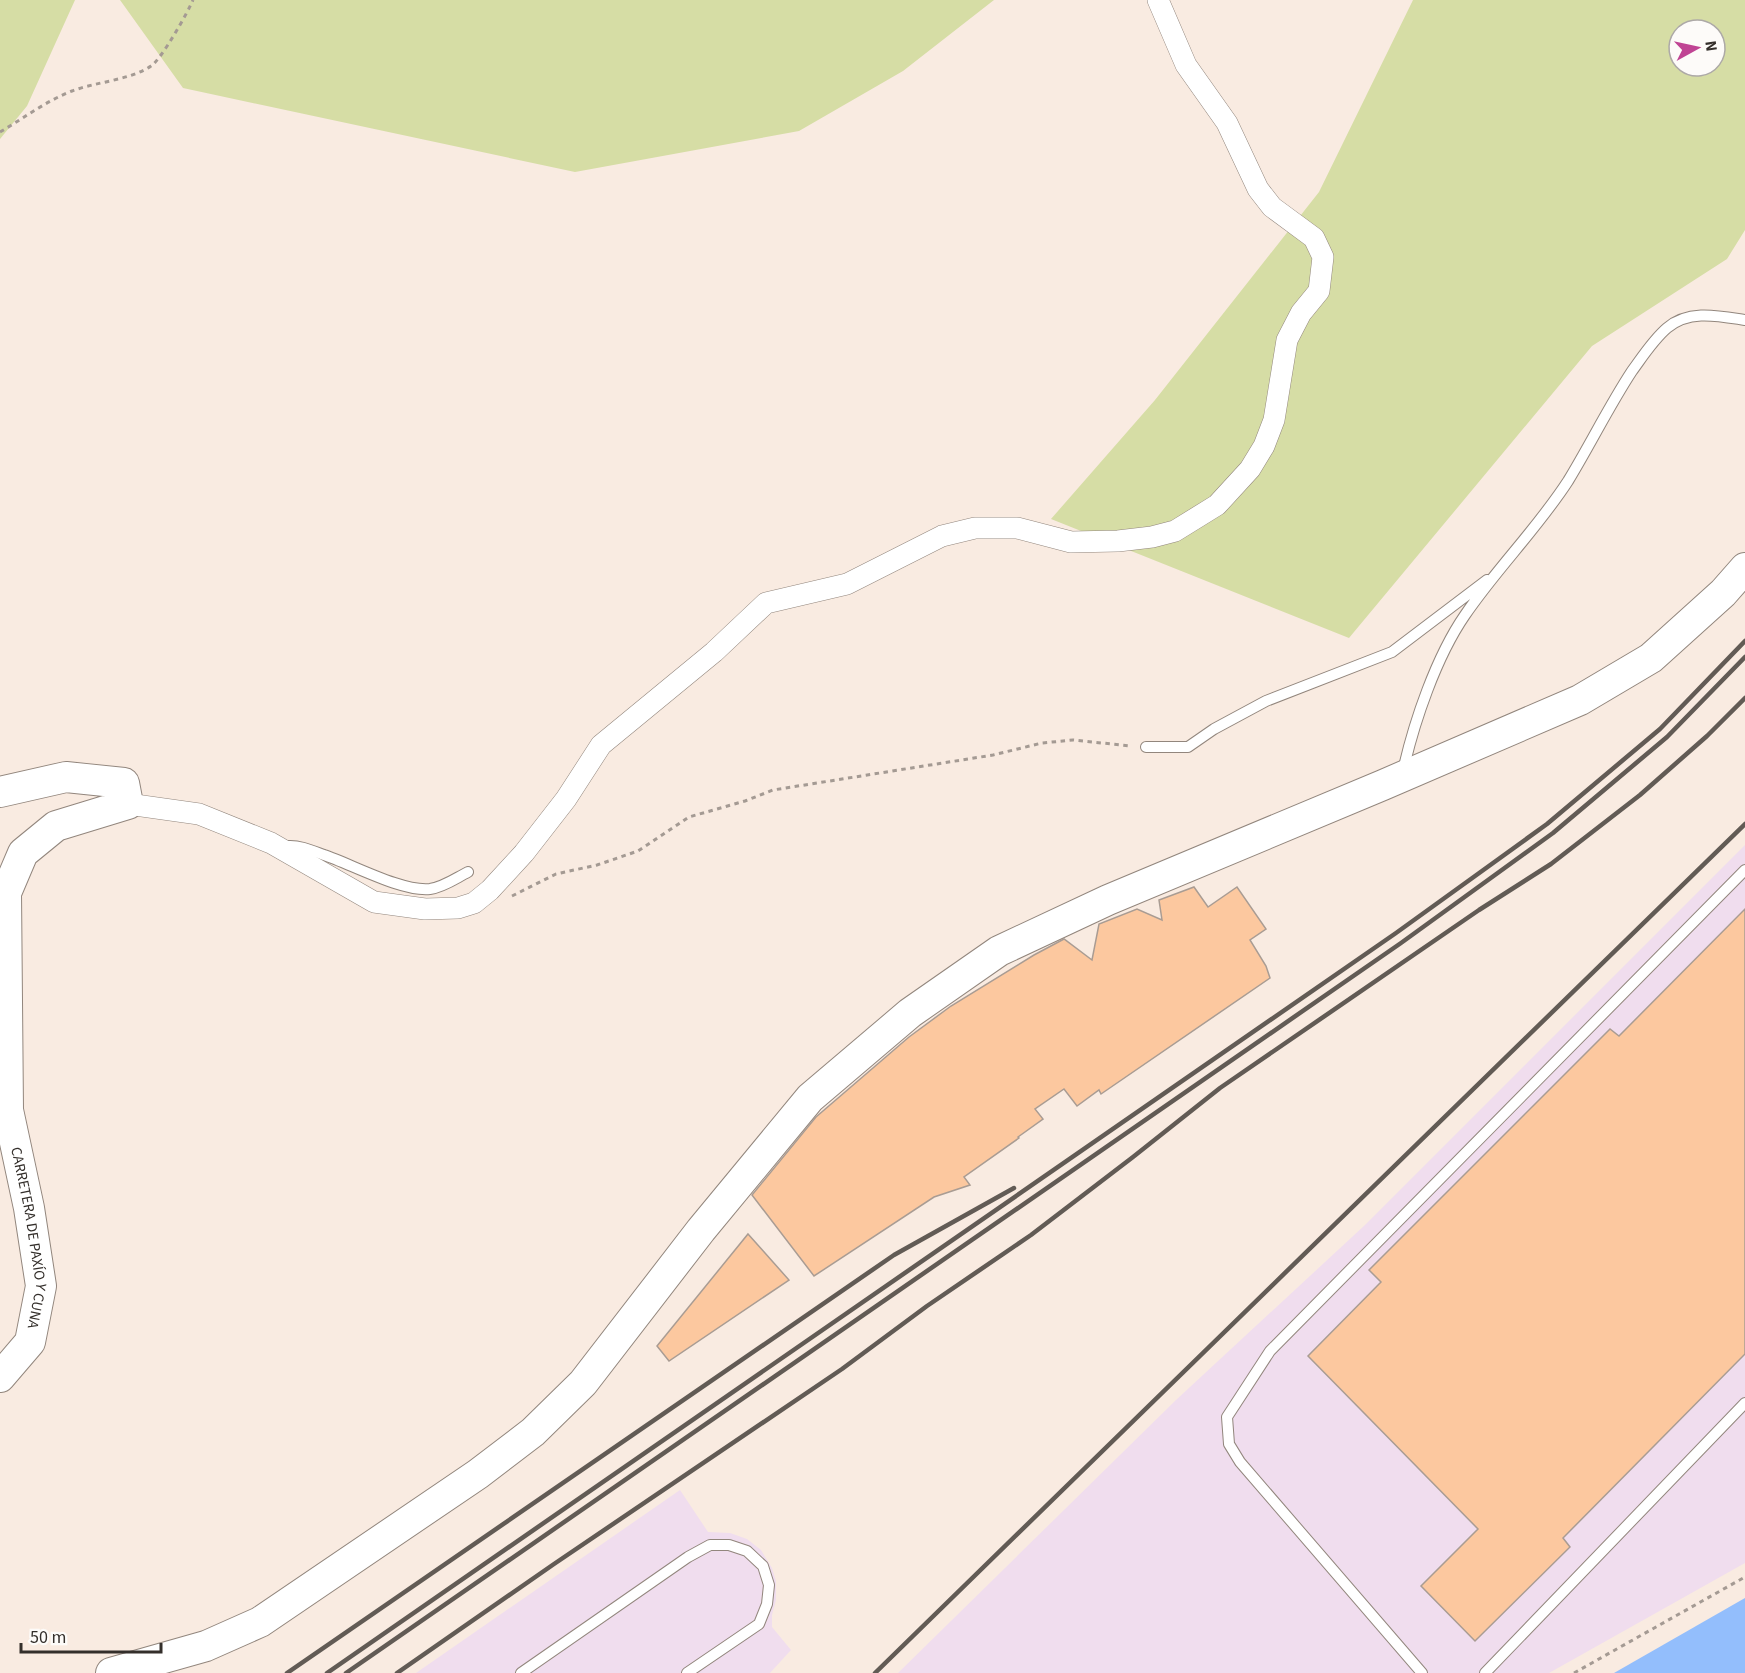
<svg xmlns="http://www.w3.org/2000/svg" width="1745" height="1673" font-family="'Source Sans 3',sans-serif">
  <rect width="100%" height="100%" fill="#f9ebe1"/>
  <path fill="#f0ddee" d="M 1745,845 L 1745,1563 L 1549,1673 L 898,1673 L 1176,1400 L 1365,1225 Z
    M 680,1490 L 708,1532 L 730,1533 L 747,1539 L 761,1550 L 772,1568 L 776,1581 L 776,1600 L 772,1615 L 772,1627 L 791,1650 L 770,1673 L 416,1673 Z"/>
  <path fill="#d6dda5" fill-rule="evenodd" d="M 0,0 L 75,0 L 27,106 L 0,139 Z
    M 120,0 L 994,0 L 903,71 L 799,131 L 575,172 L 183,88 Z
    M 1413,0 L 1745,0 L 1745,230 L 1727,259 L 1592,346 L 1349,638 L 1051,519 L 1155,400 L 1319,192 ZM 1679,30 L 1715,30 L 1715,66 L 1679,66 Z"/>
  <path fill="#93befc" d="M 1745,1598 L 1745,1673 L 1614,1673 Z"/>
  <path fill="#fcc89f" stroke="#a99c93" stroke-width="1.5" d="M 1194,887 L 1208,907 L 1237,887 L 1266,929 L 1250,940 L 1266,966 L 1270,978 L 1101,1094 L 1099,1090 L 1077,1106 L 1064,1089 L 1035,1109 L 1043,1119 L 1018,1137 L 1019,1138 L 964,1177 L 970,1185 L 934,1197 L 814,1276 L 752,1195 L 816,1117 L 909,1037 L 951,1006 L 1034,955 L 1064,939 L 1092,960 L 1099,924 L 1137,909 L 1162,920 L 1159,900 Z
    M 1745,909 L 1745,1354 L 1563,1538 L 1570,1547 L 1475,1641 L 1421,1586 L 1478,1529 L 1308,1356 L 1381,1282 L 1369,1270 L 1610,1029 L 1619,1036 Z
    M 748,1234 L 789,1280 L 669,1361 L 657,1346 Z"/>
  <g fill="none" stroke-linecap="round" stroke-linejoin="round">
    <defs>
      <path id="lane" d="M 1146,747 L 1188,747 L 1214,729 L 1266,701 L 1392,652 L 1487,580
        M 1403,771 C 1414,722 1436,657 1465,615 C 1497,568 1537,529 1568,481 C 1590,445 1609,406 1632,371 C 1643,356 1653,340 1667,328 C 1689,309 1719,316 1745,320
        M 288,846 C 299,845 313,851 324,855 C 351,864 402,892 430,889 C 444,887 456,878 468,872
        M 521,1673 L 688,1557 L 710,1545 L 729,1545 L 747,1551 L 763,1566 L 769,1585 L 767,1604 L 759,1624 L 687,1673
        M 1422,1673 L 1240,1462 L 1229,1444 L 1227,1417 L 1270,1351 L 1745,870
        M 1485,1673 L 1745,1403"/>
      <path id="street" d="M 128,804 L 199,814 L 271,843 L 374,902 L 425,909 L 458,908 L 474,903 L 490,890 L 524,853 L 566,799 L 601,745 L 714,652 L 766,603 L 847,584 L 942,536 L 975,528 L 1017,528 L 1071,542 L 1118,541 L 1152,537 L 1175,531 L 1217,505 L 1250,469 L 1264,446 L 1274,420 L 1287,340 L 1301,313 L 1319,291 L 1323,257 L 1314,238 L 1272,207 L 1258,189 L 1227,123 L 1186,65 L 1158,0"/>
      <g id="secondary">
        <path id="s1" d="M 0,792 L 66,777 L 124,783 L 128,804 L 56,826 L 23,853 L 6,893 L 8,1110 L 29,1208 L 41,1286 L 30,1342 L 0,1377"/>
        <path d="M 111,1673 L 206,1646 L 260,1622 L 478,1474 L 533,1432 L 583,1383 L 701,1230 L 810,1098 L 910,1013 L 999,951 L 1108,900 L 1383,785 L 1580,700 L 1651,658 L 1723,593 L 1745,568"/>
      </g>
    </defs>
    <use href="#lane" stroke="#92867d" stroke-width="12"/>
    <use href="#street" stroke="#92867d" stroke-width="22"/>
    <use href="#secondary" stroke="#92867d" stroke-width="32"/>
    <path stroke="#a49a93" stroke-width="3" stroke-dasharray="4.5 4.5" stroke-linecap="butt" d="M 0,132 C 24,118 46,101 72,91 C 95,82 131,80 151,66 C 161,60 188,12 193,0
      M 512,896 L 556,874 L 597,865 L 638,851 L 689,817 L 745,801 L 773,790 L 993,755 L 1042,743 L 1073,740 L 1131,746
      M 1574,1673 L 1745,1577"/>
    <use href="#lane" stroke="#fff" stroke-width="10"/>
    <use href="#street" stroke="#fff" stroke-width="21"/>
    <use href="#secondary" stroke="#fff" stroke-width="30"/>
    <path stroke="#625b55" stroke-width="4.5" d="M 287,1673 L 894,1255 L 1014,1188
      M 327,1673 L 1396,933 L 1547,824 L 1660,729 L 1745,641
      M 346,1673 L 1401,943 L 1553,833 L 1667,737 L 1745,657
      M 397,1673 L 554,1564 L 842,1369 L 927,1306 L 1031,1235 L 1133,1157 L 1220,1088 L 1479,910 L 1551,864 L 1640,795 L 1707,736 L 1745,698
      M 875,1673 L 1745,824"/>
  </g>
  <g text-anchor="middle" stroke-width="6" stroke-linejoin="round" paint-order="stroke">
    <g font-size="15" fill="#342f2b" stroke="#fdfbf9">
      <text dy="5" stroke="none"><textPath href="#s1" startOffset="656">CARRETERA DE PAXÍO Y CUNA</textPath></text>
    </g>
  </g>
  <g transform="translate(1697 48) rotate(82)"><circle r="28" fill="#fdfbf9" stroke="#ada9a7" stroke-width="1.5"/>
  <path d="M0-4.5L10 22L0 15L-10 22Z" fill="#c04494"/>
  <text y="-9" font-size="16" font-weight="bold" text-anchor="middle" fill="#342f2b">N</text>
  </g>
  <path d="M21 1643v9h140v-9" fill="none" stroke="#342f2b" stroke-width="3"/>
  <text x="30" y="1643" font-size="18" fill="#342f2b" stroke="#fdfbf9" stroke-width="4.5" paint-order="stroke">50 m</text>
</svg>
